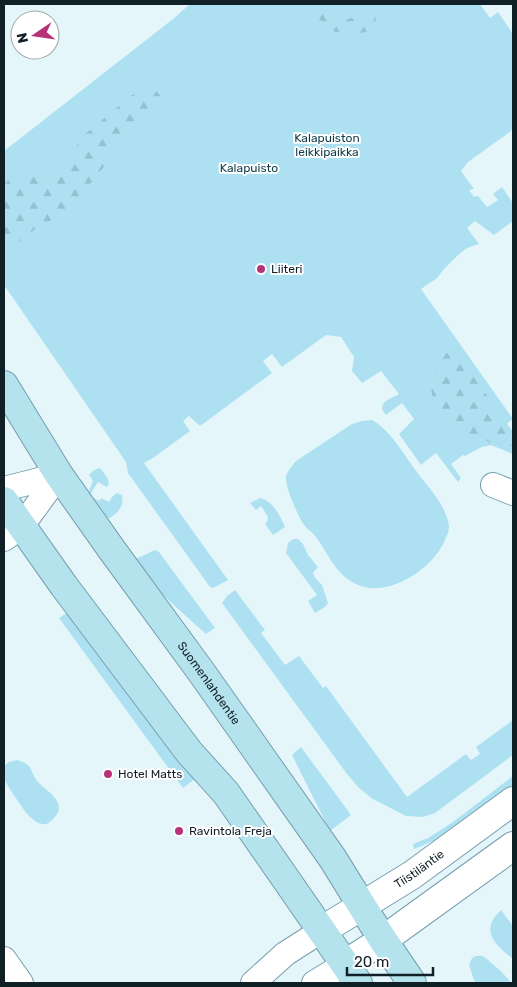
<svg xmlns="http://www.w3.org/2000/svg" width="517" height="987" font-family="Rubik,sans-serif">
  <defs>
    <pattern id="forest-firs" width="22" height="20" patternUnits="userSpaceOnUse" patternTransform="scale(1.25)"><rect width="22" height="20" fill="#ade1f2"/><path d="M5 1l3.5 6h-7zM16 11l3.5 6h-7z" fill="#94c1cf"/></pattern>
  </defs>
  <rect width="100%" height="100%" fill="#e5f6fb"/>
  <path fill="#ade1f2" d="M 190,4 L 480,4 L 490,18 L 498,12 L 513,34 L 513,130 L 511,128 L 512,130 L 507,134 L 468,162 L 461,171 L 474,189 L 469,190 L 474,197 L 478,196 L 487,207 L 498,200 L 493,194 L 502,187 L 513,203 L 513,221 L 494,235 L 475,221 L 467,228 L 479,244 L 467,248 L 457,256 L 444,269 L 437,278 L 421,289 L 513,419 L 486,439 L 491,445 L 482,447 L 465,456 L 463,455 L 451,464 L 461,478 L 458,482 L 436,453 L 421,465 L 399,434 L 414,419 L 402,403 L 386,415 C 375,403 390,399 399,394 L 381,371 L 362,383 L 352,371 L 354,357 L 341,337 L 326,335 L 282,367 L 272,354 L 263,361 L 272,373 L 200,426 L 189,416 L 183,421 L 190,431 L 153,458 L 144,463 L 228,580 L 213,588 L 210,587 L 128,473 L 126,462 L 4,285 L 4,151 L 173,19 Z
    M 372,420 C 391,431 403,453 416,471 C 429,488 446,505 449,526 C 449,530 448,534 446,537 C 437,566 391,597 361,586 C 336,577 330,556 316,537 C 311,531 304,527 301,520 C 296,511 285,486 286,477 C 287,471 293,465 296,461 L 352,424 L 362,421 Z
    M 100,468 L 107,477 L 109,483 L 107,487 L 98,482 L 91,493 L 92,497 L 99,501 L 101,498 L 109,502 L 113,496 L 117,493 L 122,495 C 124,506 119,512 110,518 L 105,518 L 88,493 L 93,481 L 89,475 L 94,470 Z
    M 260,498 C 273,501 280,515 285,527 L 273,535 L 265,524 L 267,522 L 268,517 L 261,506 L 256,510 L 250,503 Z
    M 293,539 L 298,539 L 303,544 L 308,555 L 318,567 L 313,573 L 316,579 L 322,585 L 328,603 L 325,607 L 315,613 L 308,601 L 317,595 L 286,553 L 288,543 Z
    M 155,550 L 159,552 L 215,628 L 206,634 C 182,612 151,588 136,559 Z
    M 235,590 L 265,630 L 261,633 L 285,665 L 299,656 L 323,688 L 326,686 L 407,797 L 466,754 L 471,760 L 480,754 L 476,747 L 513,720 L 513,755 L 435,813 L 423,817 L 406,816 L 371,798 L 358,787 L 347,774 L 222,603 L 227,596 Z
    M 68,612 L 104,655 L 195,779 L 183,788 L 59,618 Z
    M 301,747 L 351,815 L 330,831 L 292,755 Z
    M 17,760 C 36,765 28,772 40,784 C 51,794 69,805 52,820 C 49,823 47,825 42,824 C 37,823 33,820 29,816 C 24,811 5,783 4,778 C 3,774 4,770 4,766 L 9,762 Z
    M 513,776 L 513,788 L 438,839 L 414,849 L 413,844 L 428,838 L 453,822 Z
    M 501,910 L 513,926 L 513,959 C 495,945 479,931 501,910 Z
    M 476,956 C 480,956 481,955 484,957 C 490,961 508,977 511,983 L 475,983 L 469,965 L 472,958 Z"/>
  <path fill="url(#forest-firs)" d="M 321,11 L 332,11 C 340,28 355,16 368,11 L 376,14 L 375,28 C 361,36 346,33 331,31 L 328,24 L 318,19 Z
    M 150,84 L 160,95 L 152,112 L 129,135 L 87,188 L 59,216 L 34,230 L 12,247 L 4,250 L 4,184 L 16,174 L 32,174 L 45,180 L 55,174 L 67,161 L 84,135 L 132,95 Z
    M 451,346 L 513,432 L 513,454 L 491,445 C 484,435 473,437 464,431 C 456,427 450,418 444,412 C 441,408 437,404 434,399 C 424,381 442,361 451,346 Z"/>
  <g fill="none" stroke-linecap="round" stroke-linejoin="round">
    <defs>
      <path id="minor" d="M 493,485 L 513,493
        M 4,489 L 59,475
        M 4,539 L 21,527 L 59,475
        M 4,959 L 21,983
        M 253,983 L 285,954 L 321,931
        M 314,983 L 345,964"/>
      <g id="tertiary">
        <path id="s1" d="M 321,931 L 412,875 L 513,801"/>
        <path d="M 345,964 L 383,940 L 513,846"/>
      </g>
      <g id="secondary">
        <path id="s2" d="M 4,385 L 59,475 L 112,550 L 202,673 L 333,859 L 383,940 L 412,983"/>
        <path d="M 4,501 L 64,586 L 189,752 L 226,793 L 358,983"/>
      </g>
    </defs>
    <use href="#minor" stroke="#769fad" stroke-width="26"/>
    <use href="#tertiary" stroke="#769fad" stroke-width="30"/>
    <use href="#secondary" stroke="#769fad" stroke-width="30"/>
    <use href="#minor" stroke="#fff" stroke-width="24"/>
    <use href="#tertiary" stroke="#fff" stroke-width="28"/>
    <use href="#secondary" stroke="#b4e2ed" stroke-width="28"/>
  </g>
  <g fill="#b6337a" stroke="#fff" stroke-width="2">
    <circle cx="261" cy="269" r="5"/>
    <circle cx="108" cy="774" r="5"/>
    <circle cx="179" cy="831" r="5"/>
  </g>
  <g text-anchor="middle" stroke-width="4" stroke-linejoin="round" paint-order="stroke">
    <g font-size="12" fill="#0e3d4a" stroke="#fff">
      <text x="327" y="142">Kalapuiston<tspan x="327" dy="14">leikkipaikka</tspan></text>
      <text x="249" y="172">Kalapuisto</text>
    </g>
    <g font-size="12" fill="#102026" stroke="#fff" text-anchor="start">
      <text x="271" y="273">Liiteri</text>
      <text x="118" y="778">Hotel Matts</text>
      <text x="189" y="835">Ravintola Freja</text>
    </g>
    <g font-size="12" fill="#102026" stroke="#fff">
      <text dy="4" stroke="none"><textPath href="#s2" startOffset="362">Suomenlahdentie</textPath></text>
      <text dy="4" stroke="none"><textPath href="#s1" startOffset="116">Tiistiläntie</textPath></text>
    </g>
  </g>
  <rect width="517" height="987" fill="none" stroke="#102026" stroke-width="10"/>
  <g transform="translate(35 35) rotate(257)"><circle r="24" fill="#ffffff" stroke="#9fa6a8"/>
  <path d="M0-4L9 19L0 12L-9 19Z" fill="#b6337a"/>
  <text y="-8" font-size="14" font-weight="bold" text-anchor="middle" fill="#102026">N</text>
  </g>
  <path d="M347 967v8h86v-8" fill="none" stroke="#102026" stroke-width="2.5"/>
  <text x="354" y="967" font-size="15" fill="#102026" stroke="#ffffff" stroke-width="4" paint-order="stroke">20 m</text>
</svg>
